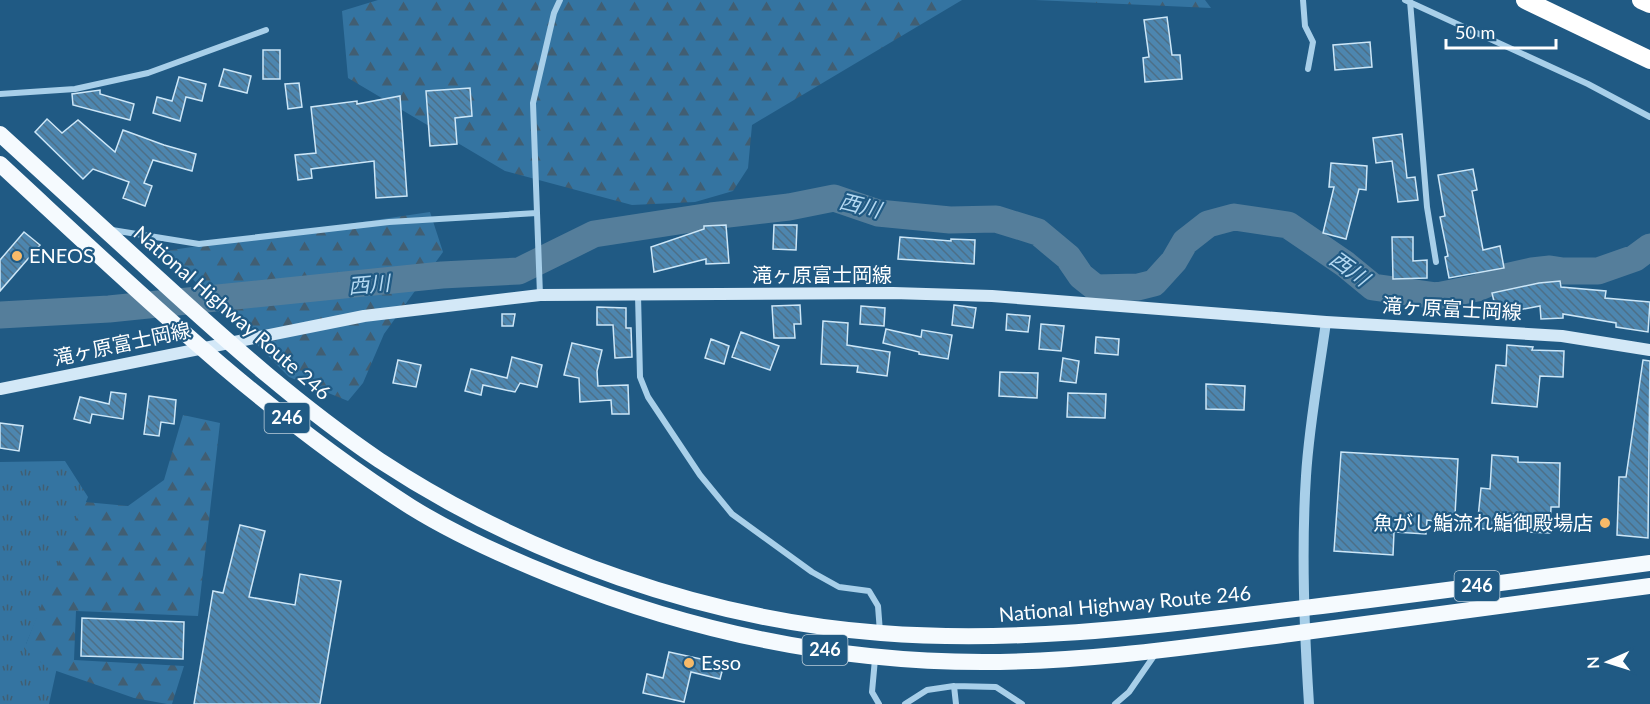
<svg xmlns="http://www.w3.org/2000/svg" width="1650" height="704" font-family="Lato,'Noto Sans JP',sans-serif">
  <defs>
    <pattern id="grass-tufts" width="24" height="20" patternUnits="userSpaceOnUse" patternTransform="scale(1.5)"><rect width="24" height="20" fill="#3474a1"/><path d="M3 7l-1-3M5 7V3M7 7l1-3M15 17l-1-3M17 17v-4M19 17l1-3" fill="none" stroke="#415e72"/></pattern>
    <pattern id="forest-firs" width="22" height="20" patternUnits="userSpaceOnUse" patternTransform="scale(1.5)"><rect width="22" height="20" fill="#3474a1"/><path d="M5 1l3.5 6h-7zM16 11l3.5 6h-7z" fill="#415e72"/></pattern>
    <pattern id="building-back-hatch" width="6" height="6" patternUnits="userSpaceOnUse" patternTransform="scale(1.5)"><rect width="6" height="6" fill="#4d86af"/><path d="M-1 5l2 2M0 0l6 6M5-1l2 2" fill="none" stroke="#4d6f87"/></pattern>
  </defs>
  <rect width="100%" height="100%" fill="#205a84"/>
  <path fill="url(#grass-tufts)" d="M 65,461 L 88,497 L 26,644 L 58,663 L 49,704 L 0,704 L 0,462 Z"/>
  <path fill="url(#forest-firs)" d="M 378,0 L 962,0 L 752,125 L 748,168 L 733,191 L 695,202 L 632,205 L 505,171 L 348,78 L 342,11 Z
    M 1035,0 L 1205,0 L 1211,8 Z
    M 430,212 L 443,252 L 384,334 L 363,383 L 348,401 L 289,377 L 165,251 Z
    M 183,415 L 220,423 L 198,616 L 76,611 L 74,660 L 184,666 L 172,704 L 167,704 L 134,698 L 48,668 L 24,649 L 72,528 L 85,502 L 128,506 L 164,480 Z"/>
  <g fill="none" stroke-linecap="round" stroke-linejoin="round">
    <path stroke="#557e9b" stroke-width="27" d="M 0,315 L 109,309 L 442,275 L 519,271 L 594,234 L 711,216 L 789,207 L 834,198 L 878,213 L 950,220 L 996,219 L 1038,232 L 1068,257 L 1081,276 L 1096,288 L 1138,287 L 1154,283 L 1174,261 L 1185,242 L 1208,224 L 1234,217 L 1288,225 L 1345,264 L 1373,287 L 1437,296 L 1477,288 L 1501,278 L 1532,271 L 1550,269 L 1563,271 L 1598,271 L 1635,258 L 1650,247"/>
  </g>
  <path fill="url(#building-back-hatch)" stroke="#cce6f7" stroke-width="1.5" d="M 1167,17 L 1172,55 L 1180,55 L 1182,79 L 1145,82 L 1143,58 L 1149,57 L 1144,20 Z
    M 1370,42 L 1372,67 L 1335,70 L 1333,45 Z
    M 263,50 L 280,50 L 280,79 L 263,79 Z
    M 224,69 L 251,76 L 247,93 L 219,86 Z
    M 179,77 L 206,84 L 202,101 L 186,97 L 180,121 L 153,113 L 157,97 L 172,101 Z
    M 299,83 L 302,107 L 288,109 L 285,84 Z
    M 470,88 L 472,116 L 455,118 L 457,144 L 430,146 L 426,91 Z
    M 100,90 L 100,94 L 134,104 L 130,120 L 73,105 L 72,94 Z
    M 400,96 L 407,196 L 376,198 L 374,161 L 311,169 L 312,178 L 298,180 L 295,155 L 316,153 L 311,107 L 357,101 L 357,104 Z
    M 47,119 L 62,133 L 78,120 L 115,152 L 123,130 L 164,145 L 196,154 L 192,171 L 153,160 L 144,183 L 152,186 L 145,206 L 123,198 L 129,182 L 93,169 L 83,179 L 35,132 Z
    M 1402,134 L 1407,178 L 1415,177 L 1418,200 L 1398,202 L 1392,161 L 1376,163 L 1373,138 Z
    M 1331,163 L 1367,166 L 1366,190 L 1359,189 L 1346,239 L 1323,233 L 1334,187 L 1329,187 Z
    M 1473,169 L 1477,190 L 1472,191 L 1483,250 L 1500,246 L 1504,268 L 1449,278 L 1445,257 L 1448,256 L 1440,217 L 1445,216 L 1438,175 Z
    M 726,225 L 729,263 L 706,264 L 706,259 L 654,272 L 651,247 L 704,229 L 704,226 Z
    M 774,225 L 797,225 L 796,250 L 773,249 Z
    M 24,232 L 40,245 L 0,291 L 0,260 Z
    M 900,237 L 951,241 L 951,239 L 975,240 L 974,264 L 898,259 Z
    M 1392,237 L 1413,237 L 1413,261 L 1427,260 L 1427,278 L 1393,279 Z
    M 1560,281 L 1561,287 L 1606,291 L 1605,298 L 1650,302 L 1648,332 L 1616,327 L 1616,323 L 1563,314 L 1563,318 L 1541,319 L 1540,306 L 1497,314 L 1492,293 L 1539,283 Z
    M 800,305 L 801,324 L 794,324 L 795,338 L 774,338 L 772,306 Z
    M 954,305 L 976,308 L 973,328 L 952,325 Z
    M 861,306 L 885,308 L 884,326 L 860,324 Z
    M 597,307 L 626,308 L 626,328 L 631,328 L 632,357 L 615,358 L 613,325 L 597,325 Z
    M 502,314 L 515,314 L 513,326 L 502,326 Z
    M 1007,314 L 1030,316 L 1028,332 L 1006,330 Z
    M 823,321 L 848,323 L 847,345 L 890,352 L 887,376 L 857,372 L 858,366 L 821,364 Z
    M 1041,324 L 1064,326 L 1061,351 L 1039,349 Z
    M 886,329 L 921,337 L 922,330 L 952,335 L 948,359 L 919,354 L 919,352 L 883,343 Z
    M 741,332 L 779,346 L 770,370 L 732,357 Z
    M 1096,337 L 1119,339 L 1118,355 L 1095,353 Z
    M 711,339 L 729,346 L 724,364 L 705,358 Z
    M 572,343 L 602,350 L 597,371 L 598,386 L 628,385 L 629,414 L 612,414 L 611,400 L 580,402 L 579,378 L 564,375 Z
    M 1507,345 L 1533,347 L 1532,350 L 1564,351 L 1563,377 L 1540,376 L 1537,407 L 1492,403 L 1496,365 L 1506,366 Z
    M 512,357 L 542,365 L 537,387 L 520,383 L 515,392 L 483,385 L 481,395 L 465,391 L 471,369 L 507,378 Z
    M 1063,358 L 1079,361 L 1076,383 L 1060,381 Z
    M 398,360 L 421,365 L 416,387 L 393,383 Z
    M 1643,360 L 1650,361 L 1648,538 L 1617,535 L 1619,477 L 1626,477 Z
    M 1000,372 L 1038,373 L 1037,398 L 999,396 Z
    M 1206,384 L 1245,386 L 1244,410 L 1206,409 Z
    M 111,392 L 126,394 L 123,419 L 92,414 L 90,423 L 74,419 L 80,397 L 109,404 Z
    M 1068,393 L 1106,394 L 1105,418 L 1067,417 Z
    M 149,396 L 176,400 L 174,424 L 161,422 L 159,436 L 144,434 Z
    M 0,423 L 23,426 L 19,451 L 0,448 Z
    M 1341,452 L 1458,459 L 1455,515 L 1444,514 L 1443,522 L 1427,520 L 1426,534 L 1394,532 L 1393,555 L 1334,551 Z
    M 1492,455 L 1518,457 L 1518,462 L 1560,463 L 1559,507 L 1551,507 L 1550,533 L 1526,532 L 1527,515 L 1498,513 L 1496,530 L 1477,528 L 1481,488 L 1490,489 Z
    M 240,525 L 265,531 L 249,597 L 295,605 L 300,574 L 341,581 L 320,704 L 194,704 L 213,591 L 223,593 Z
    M 82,618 L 184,622 L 183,659 L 81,656 Z
    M 669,652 L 724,664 L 720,679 L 691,672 L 684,702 L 643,693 L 647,674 L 663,678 Z"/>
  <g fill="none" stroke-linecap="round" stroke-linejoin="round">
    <path stroke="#a8cfe9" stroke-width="6" d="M 1303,0 L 1305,26 L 1313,42 L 1308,69
      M 1405,0 L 1588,84 L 1650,117
      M 1410,1 L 1427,207 L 1436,262
      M 0,94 L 75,89 L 148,73 L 266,30
      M 112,230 L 199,244 L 389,222 L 537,213
      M 540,295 L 533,103 L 554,13 L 560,0
      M 638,295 L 640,377 L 648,397 L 700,475 L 732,514 L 812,572 L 839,587 L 869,591 L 878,606 L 880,632
      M 875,659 L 872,692 L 879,704
      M 954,686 L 956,704
      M 905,704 L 927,690 L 954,686 L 996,687 L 1022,704
      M 1115,704 L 1129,692 L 1156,653"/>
    <path stroke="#a8cfe9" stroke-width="10" d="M 1309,704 C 1304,628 1301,552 1306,476 C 1309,425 1319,373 1326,322"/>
    <path stroke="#d3e8f7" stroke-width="12" d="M 0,389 L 364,316 L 540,295 L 893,293 L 992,296 L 1326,322 L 1562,336 L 1650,350"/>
    <path stroke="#f5fafe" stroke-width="16" d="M 0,134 C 54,183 107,232 161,281 C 231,345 301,407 379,460 C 525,556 707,620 881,633 C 1012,643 1141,628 1271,612 C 1398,597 1524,580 1650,563
      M 0,164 C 131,285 260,411 411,507 C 456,535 508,558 558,578 C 693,632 837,662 983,662 C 1086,662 1188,647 1290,634 C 1410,618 1530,602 1650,586"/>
    <path stroke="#fff" stroke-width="18" d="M 1525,0 L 1650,60
      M 1641,0 L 1650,4"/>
  </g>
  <g fill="#f7ba69" stroke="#205a84" stroke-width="2">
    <circle cx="17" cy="256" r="6"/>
    <circle cx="1605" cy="523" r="6"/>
    <circle cx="689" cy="663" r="6"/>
  </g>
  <g text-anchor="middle" stroke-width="4.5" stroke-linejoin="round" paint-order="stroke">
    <g fill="#205a84" stroke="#bcceda" stroke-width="1.5">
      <rect x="264.5" y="403" width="45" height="30" rx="4.5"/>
      <rect x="1454.5" y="571" width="45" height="30" rx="4.5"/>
      <rect x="802.5" y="635" width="45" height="30" rx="4.5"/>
    </g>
    <g font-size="18" font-weight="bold" fill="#fff">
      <text x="287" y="424">246</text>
      <text x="1477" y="592">246</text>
      <text x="825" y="656">246</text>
    </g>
    <g font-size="20" fill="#fff" stroke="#205a84" text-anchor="start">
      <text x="29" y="263">ENEOS</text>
      <text x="1593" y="530" text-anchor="end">魚がし鮨流れ鮨御殿場店</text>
      <text x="701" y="670">Esso</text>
    </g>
    <g font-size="20" fill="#fff" stroke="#205a84">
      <text x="822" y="282">滝ヶ原富士岡線</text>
      <text transform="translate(1452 309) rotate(3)" y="7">滝ヶ原富士岡線</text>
      <text transform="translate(232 313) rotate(41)" y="7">National Highway Route 246</text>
      <text transform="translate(122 344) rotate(-12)" y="7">滝ヶ原富士岡線</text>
      <text transform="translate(1125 604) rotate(-5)" y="7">National Highway Route 246</text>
    </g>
    <g font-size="21" font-style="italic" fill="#b3d8f1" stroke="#205a84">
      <text transform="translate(860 206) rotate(14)" y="7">西川</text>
      <text transform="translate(1349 269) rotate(36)" y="7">西川</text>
      <text transform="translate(369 285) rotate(-5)" y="7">西川</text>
    </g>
  </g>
  <g transform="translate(1608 662) rotate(267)" stroke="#205a84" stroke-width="4.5" paint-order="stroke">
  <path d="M0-4.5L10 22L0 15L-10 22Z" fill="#ffffff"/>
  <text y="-9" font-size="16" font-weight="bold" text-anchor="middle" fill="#ffffff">N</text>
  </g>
  <path d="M1446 39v9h110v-9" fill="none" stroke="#ffffff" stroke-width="3"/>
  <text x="1455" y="39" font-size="18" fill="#ffffff" stroke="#205a84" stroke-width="4.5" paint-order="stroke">50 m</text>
</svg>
